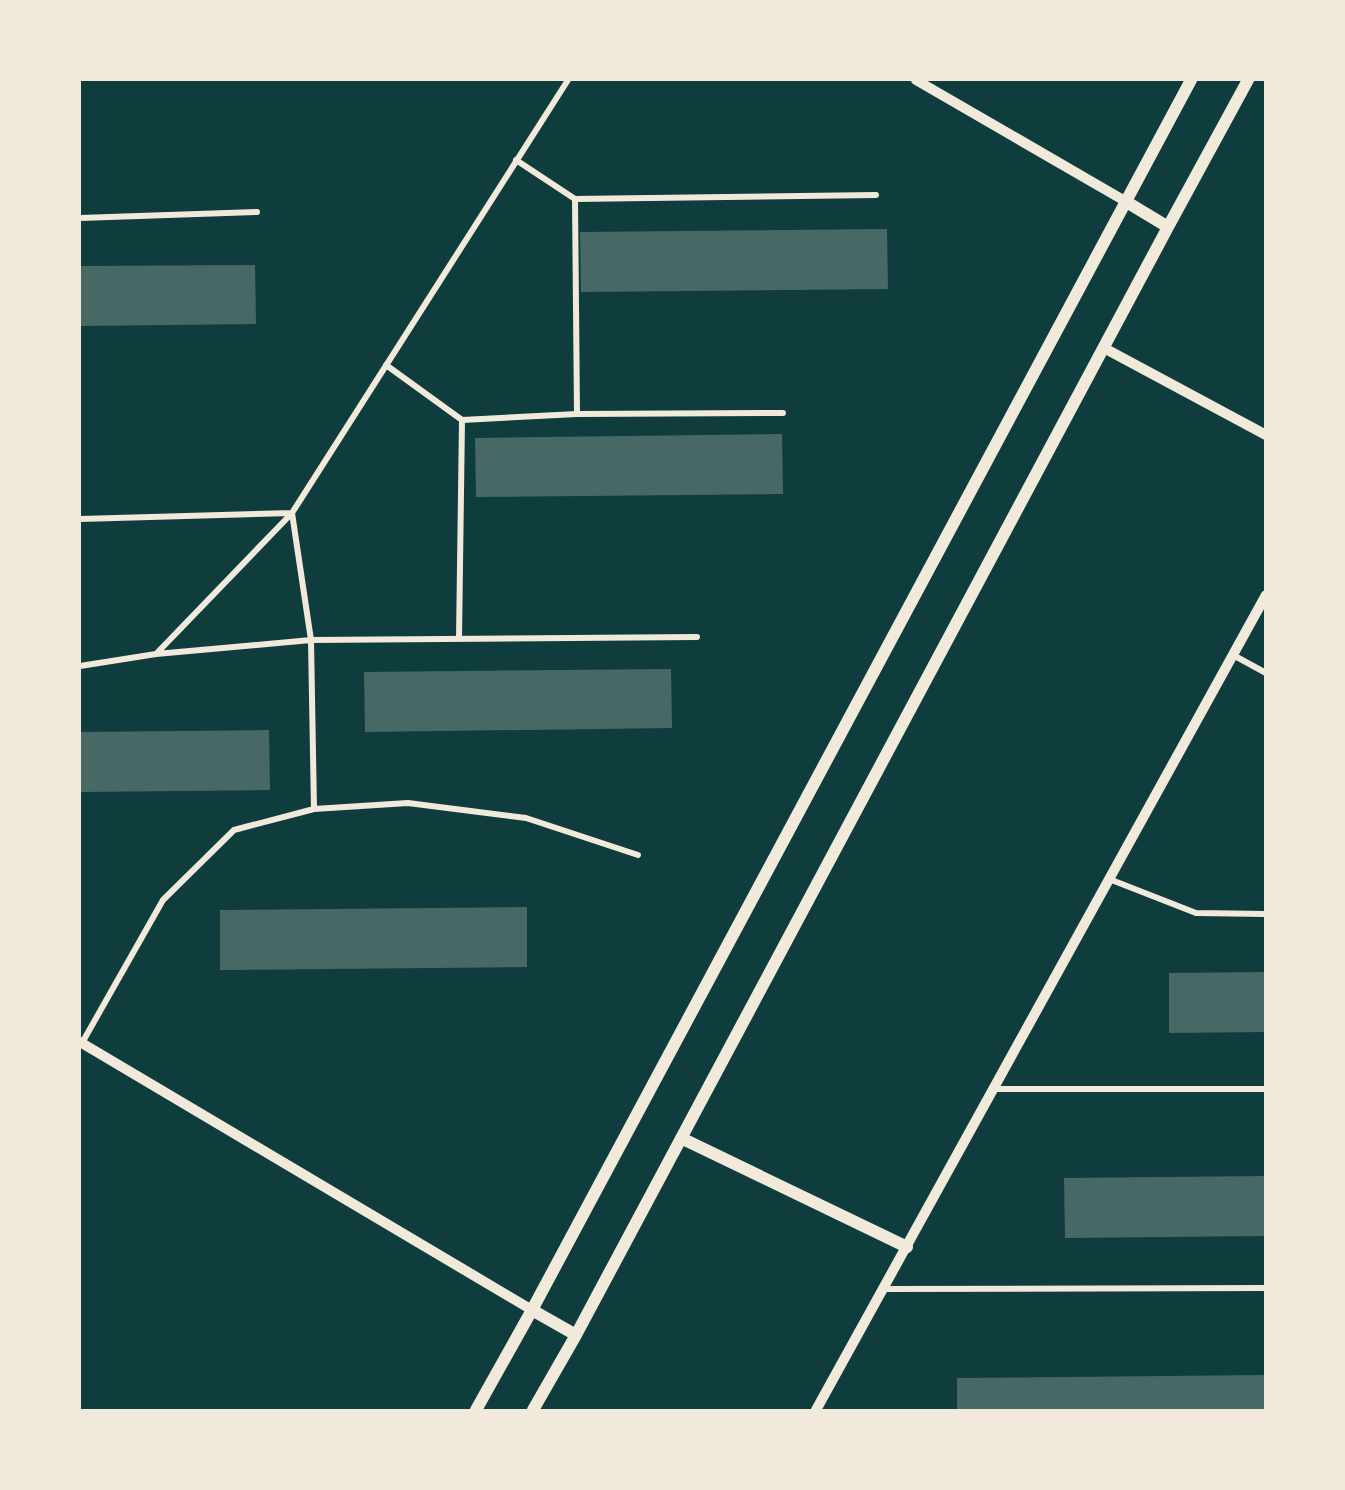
<svg xmlns="http://www.w3.org/2000/svg" width="1345" height="1490" font-family="Roboto,sans-serif">
  <rect width="100%" height="100%" fill="#0f3d3e"/>
  <path fill="#486865" d="M 887,229 L 888,289 L 581,292 L 580,232 Z
    M 255,265 L 256,324 L 80,326 L 80,266 Z
    M 782,434 L 783,494 L 476,497 L 475,438 Z
    M 671,669 L 672,728 L 365,732 L 364,672 Z
    M 269,730 L 270,790 L 80,792 L 80,732 Z
    M 527,907 L 527,967 L 220,970 L 220,910 Z
    M 1266,972 L 1266,1032 L 1169,1033 L 1169,973 Z
    M 1266,1176 L 1266,1236 L 1065,1238 L 1064,1178 Z
    M 1264,1375 L 1264,1410 L 957,1410 L 957,1378 Z"/>
  <g fill="none" stroke-linecap="round" stroke-linejoin="round">
    <path stroke="#f1e9da" stroke-width="6" d="M 516,160 L 575,199 L 876,195
      M 575,199 L 577,414
      M 80,218 L 257,212
      M 386,365 L 462,420 L 577,414 L 783,413
      M 80,519 L 292,513 L 568,80
      M 459,639 L 462,420
      M 1233,655 L 1266,673
      M 80,666 L 156,654 L 311,640 L 292,513 L 156,654
      M 314,809 L 311,640 L 697,637
      M 1109,879 L 1196,913 L 1266,914
      M 82,1043 L 163,900 L 234,830 L 314,809 L 408,803 L 526,818 L 638,855
      M 994,1089 L 1266,1089
      M 883,1289 L 1266,1288"/>
    <path stroke="#f1e9da" stroke-width="10" d="M 916,80 L 1125,201
      M 1104,348 L 1266,435
      M 80,1042 L 532,1310
      M 816,1410 L 1266,595"/>
    <path stroke="#f1e9da" stroke-width="12" d="M 1125,201 L 1168,227
      M 681,1138 L 907,1247
      M 532,1310 L 576,1335
      M 476,1410 L 532,1310 L 1191,80
      M 533,1410 L 576,1335 L 1168,227 L 1248,80"/>
  </g>
  <rect width="1345" height="1490" fill="none" stroke="#f1e9da" stroke-width="162"/>
</svg>
